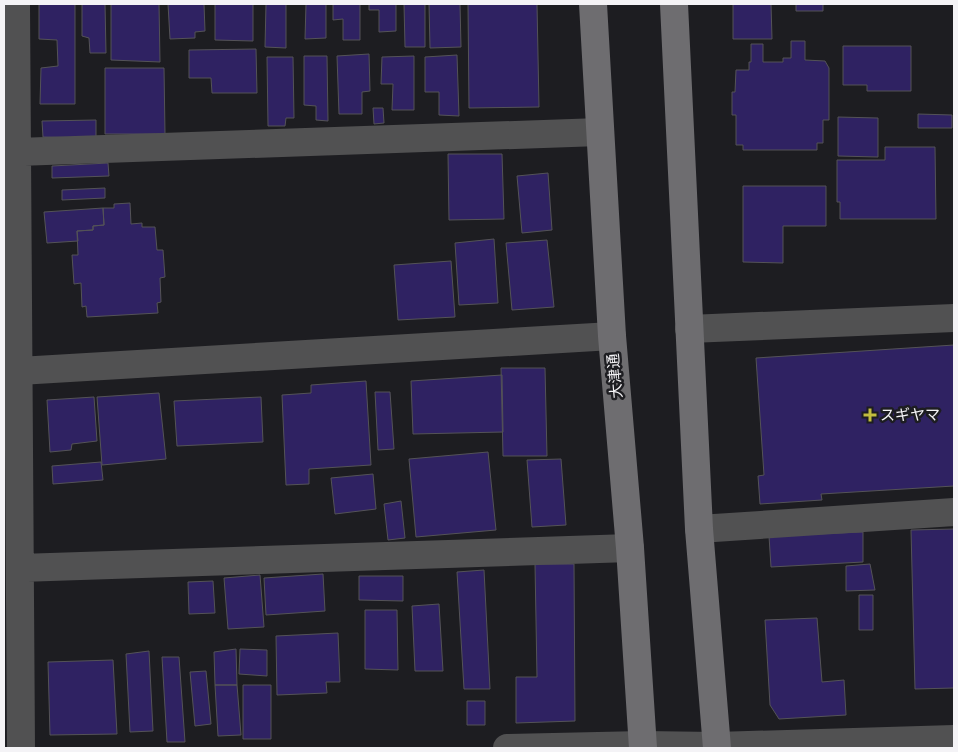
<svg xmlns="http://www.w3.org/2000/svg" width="958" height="752" font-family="'Asap Condensed','Noto Sans JP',sans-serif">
  <rect width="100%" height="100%" fill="#1d1d21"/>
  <path fill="#2f2262" stroke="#545357" d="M 39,4 L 75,4 L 75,104 L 40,104 L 41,68 L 58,66 L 57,40 L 39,39 Z
    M 82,4 L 105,4 L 106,53 L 90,53 L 89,38 L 82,36 Z
    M 111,4 L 159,4 L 160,62 L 111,60 Z
    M 168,4 L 204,4 L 205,31 L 195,32 L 195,38 L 170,39 Z
    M 215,4 L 253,4 L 253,41 L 215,40 Z
    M 266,4 L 286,4 L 286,48 L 265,47 Z
    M 306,4 L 326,4 L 326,38 L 305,39 Z
    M 333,4 L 360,4 L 360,40 L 343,40 L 343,19 L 333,20 Z
    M 369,4 L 396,4 L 396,31 L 379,32 L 379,10 L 369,10 Z
    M 404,4 L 425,4 L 425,47 L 405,47 Z
    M 429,4 L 460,4 L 461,47 L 430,48 Z
    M 468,4 L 537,4 L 539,107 L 469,108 Z
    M 733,4 L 771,4 L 772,39 L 733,39 Z
    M 796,4 L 823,4 L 823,11 L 796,11 Z
    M 791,41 L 805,41 L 805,60 L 825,61 L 829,68 L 829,120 L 823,120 L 823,143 L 817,143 L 817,150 L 743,150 L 743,145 L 736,145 L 736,115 L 732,115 L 732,92 L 735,92 L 736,70 L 749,70 L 749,62 L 751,62 L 751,44 L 763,44 L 763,62 L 783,62 L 783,58 L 791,58 Z
    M 843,46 L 911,46 L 911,91 L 867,91 L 867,85 L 843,85 Z
    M 256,49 L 257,93 L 212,93 L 211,78 L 189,78 L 189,50 Z
    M 369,54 L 370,91 L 362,92 L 362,114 L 339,114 L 337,56 Z
    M 457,55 L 459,116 L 439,115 L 439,92 L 425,92 L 425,57 Z
    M 304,56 L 327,56 L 328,121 L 316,120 L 316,106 L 304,105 Z
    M 414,56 L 414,110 L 392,110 L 393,84 L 381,84 L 382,57 Z
    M 267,57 L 293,57 L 294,118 L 286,118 L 285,126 L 268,126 Z
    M 105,68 L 164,68 L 165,134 L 105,134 Z
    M 373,108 L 383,108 L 384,123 L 374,124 Z
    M 918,114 L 952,115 L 952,128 L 918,128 Z
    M 838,117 L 878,118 L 878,157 L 838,156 Z
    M 96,120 L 96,138 L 43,137 L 42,121 Z
    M 885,147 L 935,147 L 936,219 L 840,219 L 840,202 L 837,202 L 837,160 L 885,160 Z
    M 448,154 L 502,154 L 504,219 L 449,220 Z
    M 108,163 L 109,176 L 52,178 L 52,166 Z
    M 548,173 L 552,230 L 522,233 L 517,176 Z
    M 743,186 L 826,186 L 826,226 L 783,226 L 783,263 L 743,262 Z
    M 105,188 L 105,198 L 62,200 L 62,190 Z
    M 130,203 L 131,224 L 142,223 L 142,227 L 155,227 L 157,250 L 163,250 L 165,277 L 160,278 L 161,302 L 157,303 L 158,313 L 87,317 L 86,306 L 82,307 L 81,283 L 74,284 L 72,255 L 78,255 L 77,231 L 93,230 L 93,226 L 104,225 L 103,208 L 114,208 L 114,204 Z
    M 103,208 L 104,225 L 93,226 L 93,230 L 77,231 L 78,241 L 47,243 L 44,212 Z
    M 494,239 L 498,303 L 459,305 L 455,243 Z
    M 547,240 L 554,307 L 512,310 L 506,243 Z
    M 451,261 L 455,317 L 398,320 L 394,265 Z
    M 954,345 L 954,486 L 821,494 L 822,500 L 760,504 L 758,476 L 764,475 L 756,358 Z
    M 501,368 L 545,368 L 547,456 L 503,456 Z
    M 502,375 L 503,432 L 413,434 L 411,381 Z
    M 366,381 L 371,465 L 309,469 L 309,484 L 286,485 L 282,395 L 311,393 L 311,385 Z
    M 375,392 L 390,392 L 394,449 L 378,450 Z
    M 159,393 L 166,459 L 102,465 L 97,397 Z
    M 94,397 L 97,441 L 72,444 L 71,450 L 50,452 L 47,400 Z
    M 261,397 L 263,442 L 177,446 L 174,401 Z
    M 488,452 L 496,530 L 416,537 L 409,459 Z
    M 561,459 L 566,525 L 532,527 L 527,460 Z
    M 101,462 L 103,480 L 53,484 L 52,466 Z
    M 373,474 L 376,509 L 335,514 L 331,478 Z
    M 401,501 L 405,538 L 388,540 L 384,504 Z
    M 954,529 L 954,688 L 915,689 L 911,530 Z
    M 863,532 L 863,562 L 771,567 L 769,536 Z
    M 535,564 L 574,564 L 575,721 L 516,723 L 516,677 L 537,677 Z
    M 870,564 L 875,590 L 846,591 L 846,566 Z
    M 484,570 L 490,689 L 464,689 L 457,572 Z
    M 323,574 L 325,611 L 266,615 L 264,578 Z
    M 260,575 L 264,627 L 228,629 L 224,578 Z
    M 359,576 L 403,576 L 403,601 L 359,600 Z
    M 213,581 L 215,613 L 189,614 L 188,582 Z
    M 859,595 L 873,595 L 873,630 L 859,630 Z
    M 439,604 L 443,671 L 415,671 L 412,606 Z
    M 365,610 L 397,610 L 398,670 L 365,669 Z
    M 817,618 L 822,682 L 844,680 L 846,715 L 779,719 L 770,705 L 765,620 Z
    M 338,633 L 340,682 L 326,682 L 327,693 L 277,695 L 276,636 Z
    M 236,649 L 237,685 L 215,685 L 214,652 Z
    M 240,649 L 267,650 L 267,676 L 239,674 Z
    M 149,651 L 153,731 L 130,732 L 126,654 Z
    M 162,657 L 179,657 L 185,742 L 167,742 Z
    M 113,660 L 117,734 L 50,735 L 48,662 Z
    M 206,671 L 211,724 L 195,726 L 190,672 Z
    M 215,685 L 237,685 L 241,735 L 218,736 Z
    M 243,685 L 271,685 L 271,739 L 243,739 Z
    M 467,701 L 485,701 L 485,725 L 467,725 Z"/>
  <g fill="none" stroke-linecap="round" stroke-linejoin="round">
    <path stroke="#515152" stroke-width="28" d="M 16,4 L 21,748
      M 17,152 L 600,132
      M 689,329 L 954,318
      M 19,371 L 612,336
      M 699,529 L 954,512
      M 20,568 L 630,548
      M 507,748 L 643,745 L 716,746 L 954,739"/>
    <path stroke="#6e6d70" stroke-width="28" d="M 593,4 L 612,336 L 630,548 L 643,748
      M 674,4 L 699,529 L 717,748"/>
  </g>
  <path fill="#c2bd3f" stroke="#1d1d21" stroke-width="2" d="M867.5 407.5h5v5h5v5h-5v5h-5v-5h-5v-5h5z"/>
  <g text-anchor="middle" stroke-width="5" stroke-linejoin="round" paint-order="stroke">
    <g font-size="15" fill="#f4f3f6" stroke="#1d1d21">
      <text transform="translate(615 376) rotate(-95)" y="5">大津通</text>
    </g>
    <g font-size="15" fill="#f4f3f6" stroke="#1d1d21" text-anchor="start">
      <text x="880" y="420">スギヤマ</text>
    </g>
  </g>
  <rect width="958" height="752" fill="none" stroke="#f4f3f6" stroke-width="10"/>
</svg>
